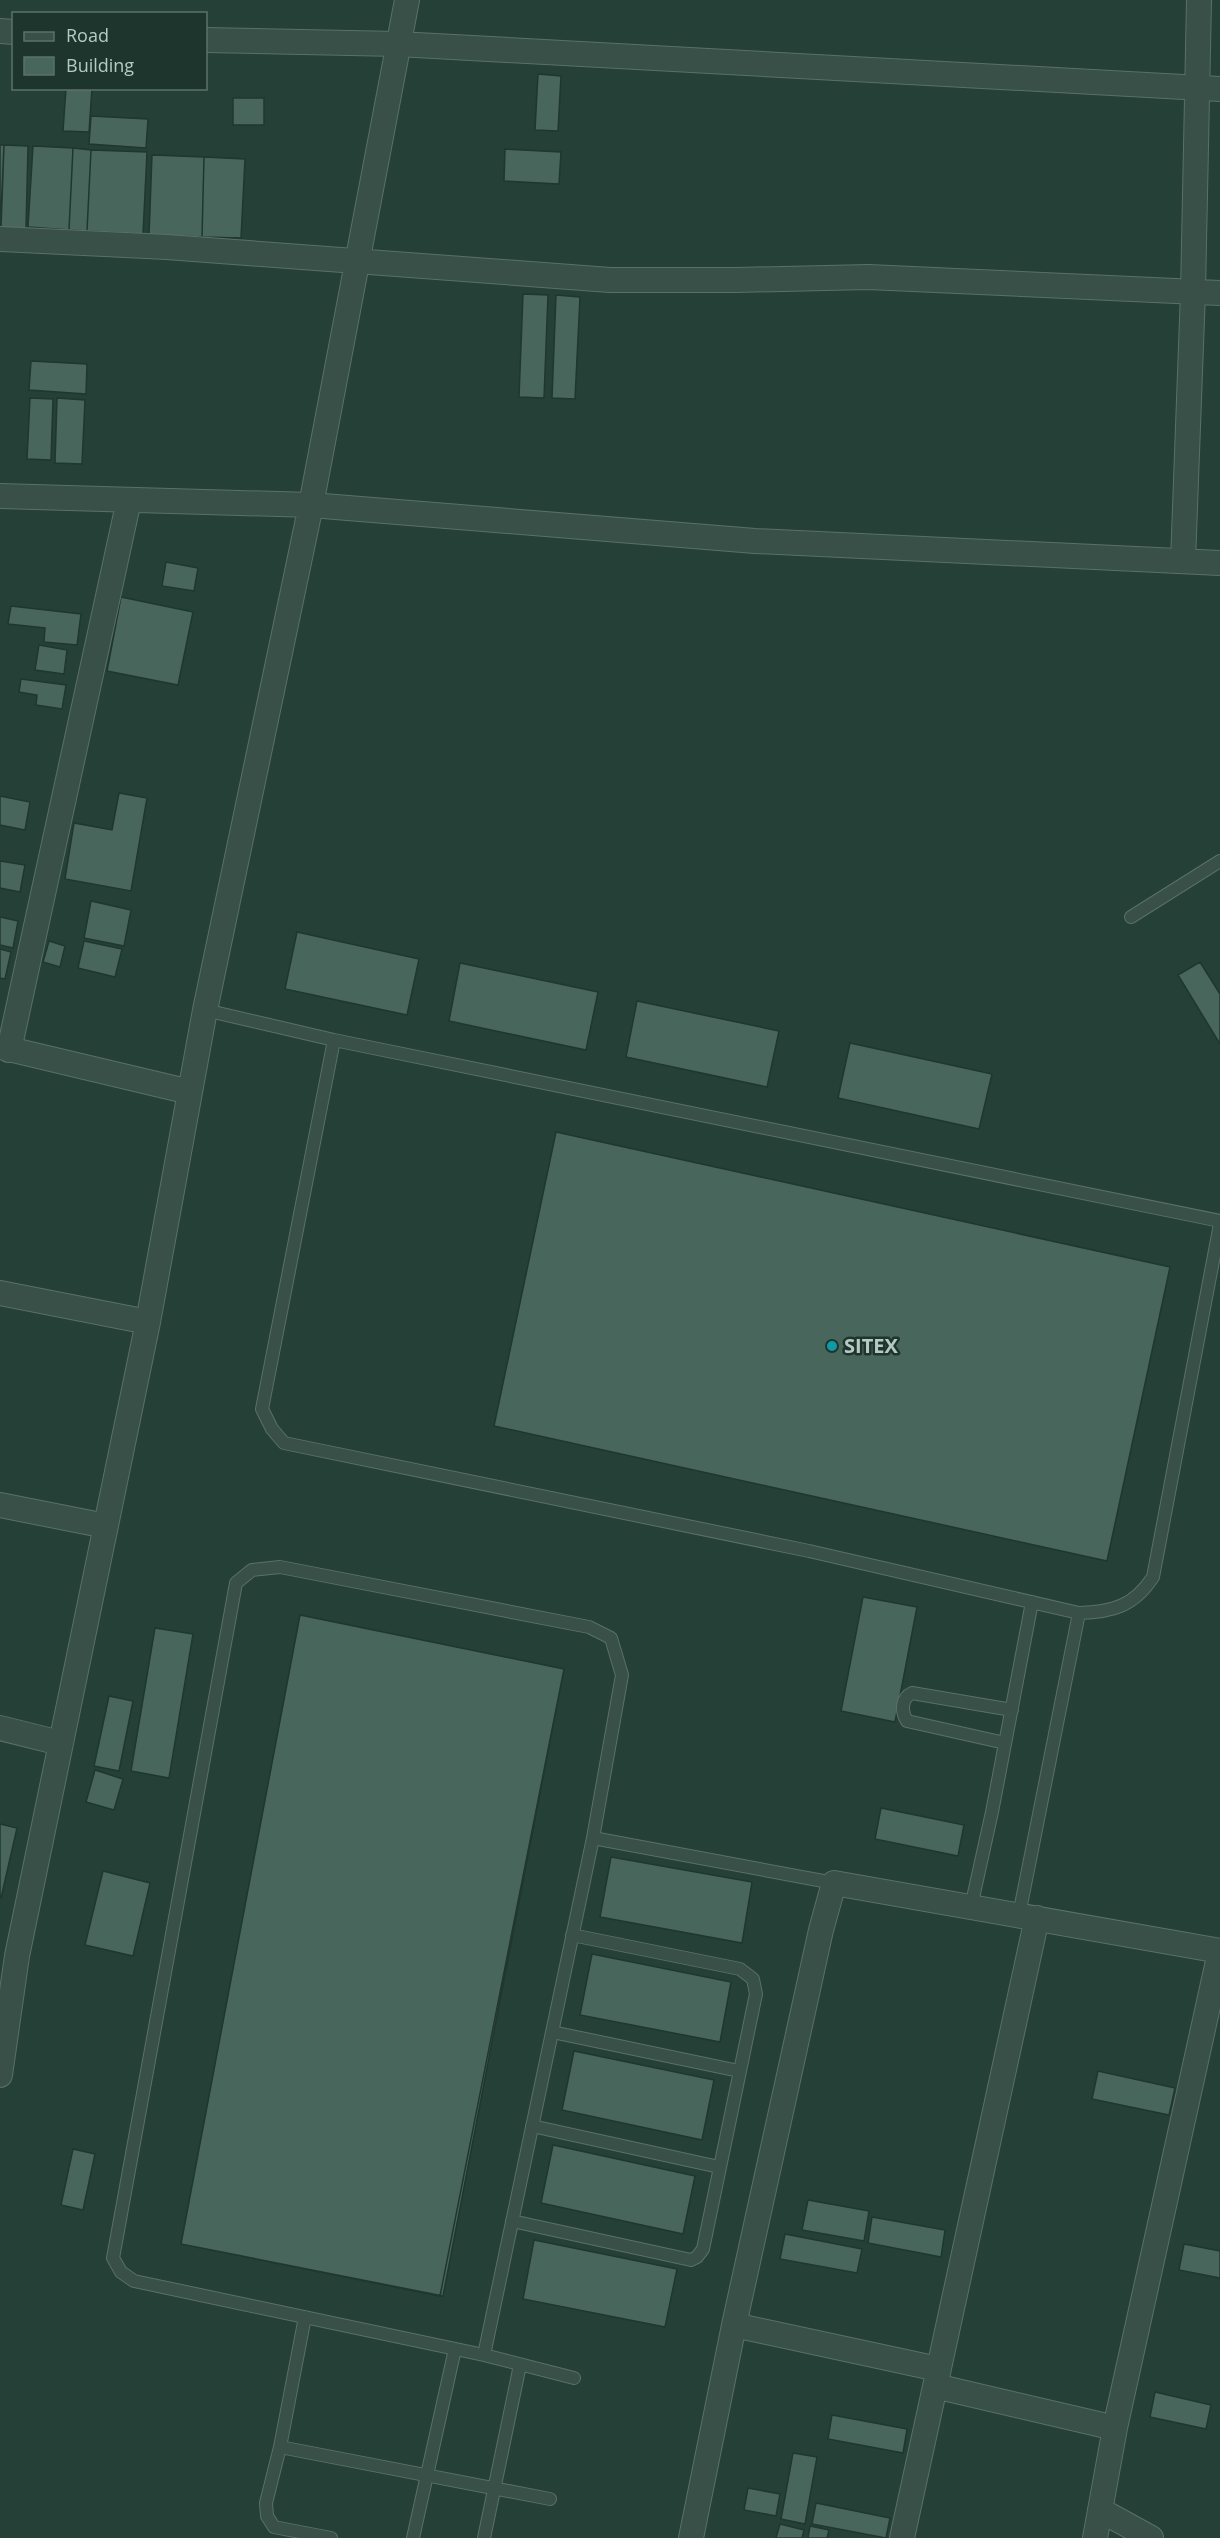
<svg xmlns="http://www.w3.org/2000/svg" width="1220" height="2538" font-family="'Open Sans',sans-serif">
  <rect width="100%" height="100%" fill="#254036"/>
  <path fill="#49665c" stroke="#20372f" stroke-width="1.5" d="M 538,74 L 561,76 L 558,131 L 535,130 Z
    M 66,88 L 92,88 L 89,132 L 63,131 Z
    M 233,98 L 264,98 L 264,125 L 233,125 Z
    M 91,116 L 148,119 L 146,148 L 89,144 Z
    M 0,145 L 4,145 L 1,213 L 0,213 Z
    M 4,145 L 28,146 L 26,229 L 1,228 Z
    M 33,146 L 73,148 L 69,230 L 28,227 Z
    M 73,148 L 91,150 L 87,231 L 69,230 Z
    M 505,149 L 561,152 L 559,184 L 504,181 Z
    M 91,150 L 147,152 L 143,234 L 87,231 Z
    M 152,155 L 204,157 L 202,237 L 149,235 Z
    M 204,157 L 245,159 L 241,238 L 202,237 Z
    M 523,294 L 548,295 L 544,398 L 519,397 Z
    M 556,295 L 580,297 L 575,399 L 552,398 Z
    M 31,361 L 87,364 L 86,394 L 29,390 Z
    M 30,398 L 53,399 L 51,460 L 27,459 Z
    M 57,398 L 85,400 L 82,464 L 55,463 Z
    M 166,562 L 198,568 L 194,591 L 162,586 Z
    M 121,597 L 193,612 L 178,685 L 107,671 Z
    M 11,606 L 81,614 L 77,645 L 44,642 L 45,628 L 8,624 Z
    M 39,645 L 67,650 L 64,674 L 35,670 Z
    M 21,679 L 66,685 L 62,709 L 36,705 L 37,695 L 19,692 Z
    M 119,793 L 147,798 L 131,891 L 65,879 L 74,823 L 112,830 Z
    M 0,796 L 30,802 L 25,830 L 0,825 Z
    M 0,861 L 25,865 L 20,892 L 0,888 Z
    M 91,901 L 131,910 L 124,946 L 84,938 Z
    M 0,917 L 18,921 L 13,948 L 0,945 Z
    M 297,932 L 419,959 L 407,1015 L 285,989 Z
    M 49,941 L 65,946 L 60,967 L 43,962 Z
    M 84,941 L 122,949 L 115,977 L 78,968 Z
    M 0,949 L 11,952 L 5,979 L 0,978 Z
    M 1200,962 L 1220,994 L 1220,1044 L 1178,975 Z
    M 460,963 L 598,992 L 586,1050 L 449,1021 Z
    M 637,1001 L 779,1031 L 767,1087 L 626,1057 Z
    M 850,1043 L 992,1074 L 979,1129 L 838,1098 Z
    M 556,1132 L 1170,1267 L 1107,1561 L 494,1426 Z
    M 863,1597 L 917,1607 L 895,1722 L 841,1711 Z
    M 300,1615 L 564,1669 L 443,2296 L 181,2244 Z
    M 300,1615 L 564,1669 L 440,2296 L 181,2244 Z
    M 155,1628 L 193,1634 L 169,1778 L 131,1771 Z
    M 109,1696 L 133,1701 L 119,1771 L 94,1766 Z
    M 95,1770 L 123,1779 L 114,1810 L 86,1802 Z
    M 881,1808 L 964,1825 L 958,1856 L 875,1839 Z
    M 0,1824 L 17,1828 L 1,1898 L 0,1898 Z
    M 611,1857 L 752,1882 L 742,1943 L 600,1917 Z
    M 103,1871 L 150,1883 L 133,1956 L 85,1945 Z
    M 592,1954 L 731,1982 L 720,2042 L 580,2015 Z
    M 574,2051 L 714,2080 L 702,2140 L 562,2110 Z
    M 1098,2071 L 1175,2088 L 1169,2115 L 1092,2099 Z
    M 553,2145 L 695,2176 L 683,2234 L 541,2203 Z
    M 73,2149 L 95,2154 L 83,2210 L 61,2205 Z
    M 808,2200 L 869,2211 L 864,2241 L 802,2230 Z
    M 872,2217 L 945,2230 L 941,2257 L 868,2243 Z
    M 785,2234 L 862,2249 L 857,2273 L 780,2259 Z
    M 534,2240 L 677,2269 L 665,2327 L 523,2299 Z
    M 1184,2244 L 1220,2251 L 1220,2278 L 1179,2270 Z
    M 1155,2392 L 1211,2405 L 1206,2429 L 1150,2417 Z
    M 832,2415 L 907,2429 L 903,2453 L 828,2439 Z
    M 793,2453 L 817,2457 L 805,2524 L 781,2519 Z
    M 748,2488 L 780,2494 L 776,2516 L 744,2510 Z
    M 816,2503 L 890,2518 L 886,2538 L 812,2524 Z
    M 780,2524 L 804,2530 L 802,2538 L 776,2538 Z
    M 810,2526 L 829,2530 L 827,2538 L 808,2538 Z"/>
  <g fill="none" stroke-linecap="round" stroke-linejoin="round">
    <defs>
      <path id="service" d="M 1131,917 L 1220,861
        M 205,1010 L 334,1040 L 1220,1221
        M 334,1040 L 262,1409 L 272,1429 L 284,1443 L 809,1551 L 1079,1613 C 1113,1612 1134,1606 1153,1577 L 1220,1224
        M 1005,1743 L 907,1721 C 901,1712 901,1698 912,1693 L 1012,1710
        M 593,1838 L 834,1883
        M 971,1907 L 992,1812 L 1032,1602
        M 1019,1915 L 1079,1613
        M 552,2032 L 739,2071
        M 532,2126 L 719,2167
        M 512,2221 L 691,2260 L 697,2257 L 703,2249 L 756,1994 L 753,1979 L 740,1969 L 572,1935
        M 305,2317 L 280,2447 L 266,2503 L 267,2516 L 274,2527 L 331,2538
        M 484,2355 L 593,1838 L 622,1675 L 611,1638 L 589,1627 L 280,1567 L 252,1570 L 236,1583 L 113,2258 L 121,2272 L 134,2281 L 484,2355 L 574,2378
        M 280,2447 L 550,2499
        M 413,2538 L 455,2349
        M 484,2538 L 520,2365"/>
      <path id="minor" d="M 0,31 L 14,32
        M 206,40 L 398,44 L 1220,89
        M 0,239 L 167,247 L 610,280 L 736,280 L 868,277 L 1220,293
        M 0,496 L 311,505 L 755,541 L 1220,563
        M 1183,561 L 1193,292 L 1199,0
        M 0,1047 L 190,1092
        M 9,1050 L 129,500
        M 0,1293 L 148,1322
        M 0,1505 L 106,1526
        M 0,1728 L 60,1743
        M 0,2075 L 17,1956 L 148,1322 L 205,1010 L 311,505 L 407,0
        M 734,2325 L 938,2369
        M 935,2386 L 1115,2428
        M 1100,2510 L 1151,2538
        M 691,2538 L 734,2325 L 821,1930 L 834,1883 L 1220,1951
        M 902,2538 L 1037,1918
        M 1095,2538 L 1115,2428 L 1220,1952"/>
    </defs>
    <use href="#service" stroke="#5a7068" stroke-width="14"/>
    <use href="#minor" stroke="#5a7068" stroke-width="26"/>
    <use href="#service" stroke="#395048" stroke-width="12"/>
    <use href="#minor" stroke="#395048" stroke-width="24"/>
  </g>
  <circle fill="#0f9aa8" stroke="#1e352d" stroke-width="2" cx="832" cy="1346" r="6"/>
  <g text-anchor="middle" stroke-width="5" stroke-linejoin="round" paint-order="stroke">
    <g font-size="20" font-weight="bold" fill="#b6cac3" stroke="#1e352d" text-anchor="start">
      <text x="844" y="1353">SITEX</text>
    </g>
  </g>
  <rect x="12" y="12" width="195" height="78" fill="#1e352d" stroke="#5b7169" stroke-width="1.5"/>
  <rect x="24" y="32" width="30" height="9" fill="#395048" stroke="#5b7169" stroke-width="1.5"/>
  <text x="66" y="42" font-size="18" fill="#b6cac3">Road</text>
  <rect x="24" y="57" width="30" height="18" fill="#49665c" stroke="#5b7169" stroke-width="1.5"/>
  <text x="66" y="72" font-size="18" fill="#b6cac3">Building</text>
</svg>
